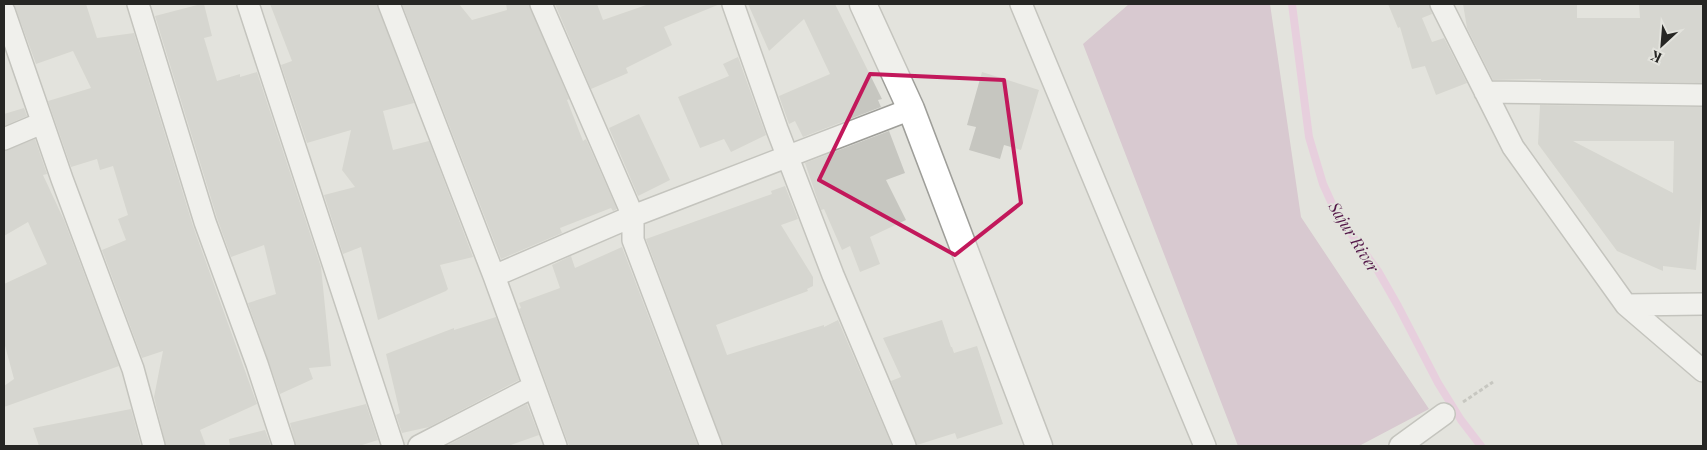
<svg xmlns="http://www.w3.org/2000/svg" width="1707" height="450" font-family="'Playfair Display',serif">
  <rect width="100%" height="100%" fill="#e3e3dd"/>
  <path fill="#c9a9c0" d="M 1129,4 L 1270,4 L 1301,217 L 1429,409 L 1359,446 L 1238,446 L 1083,44 Z"/>
  <g fill="none" stroke-linecap="round" stroke-linejoin="round">
    <path stroke="#ecb7dd" stroke-width="8" d="M 1292,4 L 1309,137 L 1323,184 L 1333,206 L 1346,227 L 1378,271 L 1398,306 L 1438,383 L 1461,420 L 1481,446"/>
  </g>
  <path fill="#c6c6c0" fill-rule="evenodd" d="M 14,4 L 86,4 L 97,38 L 134,33 L 193,226 L 257,404 L 200,430 L 206,446 L 166,446 L 154,397 L 163,351 L 142,358 L 102,250 L 126,240 L 118,219 L 128,215 L 113,166 L 100,170 L 97,159 L 71,167 L 48,101 L 91,88 L 73,51 L 36,64 Z
    M 201,4 L 204,4 L 212,36 L 204,38 L 217,81 L 240,74 L 240,77 L 257,72 L 321,267 L 331,366 L 309,368 L 313,379 L 280,394 L 248,303 L 276,294 L 264,245 L 231,257 L 217,218 L 155,16 Z
    M 270,4 L 377,4 L 414,103 L 383,111 L 393,150 L 429,141 L 473,257 L 440,265 L 448,289 L 446,291 L 378,320 L 361,247 L 343,254 L 324,195 L 355,187 L 342,170 L 351,130 L 307,143 L 281,65 L 292,61 Z
    M 402,4 L 459,4 L 472,20 L 507,10 L 506,4 L 529,4 L 569,99 L 567,100 L 583,141 L 586,139 L 617,209 L 613,211 L 611,208 L 560,228 L 562,233 L 501,259 Z
    M 555,4 L 597,4 L 603,20 L 649,4 L 720,4 L 664,27 L 672,45 L 626,68 L 628,73 L 591,89 Z
    M 748,4 L 835,4 L 882,99 L 878,100 L 881,107 L 803,137 L 795,121 L 789,124 L 779,96 L 830,74 L 804,19 L 769,51 Z
    M 1388,4 L 1429,4 L 1432,14 L 1422,18 L 1432,42 L 1444,38 L 1467,83 L 1436,95 L 1425,66 L 1412,69 L 1400,27 L 1398,28 Z
    M 1463,4 L 1577,5 L 1577,18 L 1640,18 L 1639,4 L 1703,4 L 1703,83 L 1541,80 L 1541,79 L 1493,80 L 1467,28 Z
    M 738,57 L 766,135 L 731,152 L 724,139 L 700,148 L 678,97 L 729,76 L 723,64 Z
    M 982,72 L 1039,90 L 1021,150 L 1004,145 L 1000,159 L 969,150 L 976,127 L 967,125 Z
    M 1540,105 L 1702,107 L 1702,198 L 1696,270 L 1663,266 L 1663,271 L 1617,251 L 1538,144 ZM 1573,141 L 1674,141 L 1673,193 Z
    M 24,108 L 27,116 L 4,126 L 4,114 Z
    M 639,114 L 670,180 L 638,196 L 609,128 Z
    M 889,131 L 905,173 L 886,180 L 906,220 L 870,237 L 880,264 L 860,272 L 850,246 L 842,250 L 824,209 L 821,210 L 805,163 Z
    M 35,139 L 47,174 L 43,175 L 64,220 L 119,366 L 4,407 L 4,386 L 14,379 L 4,342 L 4,284 L 47,264 L 28,222 L 4,236 L 4,151 Z
    M 785,186 L 798,219 L 781,225 L 813,277 L 813,286 L 807,289 L 808,291 L 716,325 L 727,355 L 824,325 L 824,327 L 838,320 L 892,446 L 723,446 L 646,239 L 772,194 L 771,191 Z
    M 622,247 L 698,446 L 569,446 L 568,443 L 519,309 L 521,308 L 519,303 L 560,288 L 552,265 L 571,256 L 575,268 Z
    M 496,317 L 519,380 L 429,427 L 402,433 L 396,415 L 400,413 L 386,354 L 454,328 L 454,330 Z
    M 942,320 L 951,347 L 952,347 L 954,353 L 977,346 L 1003,424 L 957,439 L 955,433 L 917,445 L 891,381 L 901,377 L 883,338 Z
    M 366,404 L 378,440 L 359,446 L 296,446 L 290,423 Z
    M 527,404 L 539,435 L 508,446 L 446,446 Z
    M 131,409 L 141,446 L 39,446 L 33,428 Z
    M 265,430 L 271,446 L 230,446 L 229,439 Z"/>
  <g fill="none" stroke-linecap="round" stroke-linejoin="round">
    <defs>
      <path id="minor" d="M 138,4 L 205,222 L 257,364 L 284,446
        M 248,4 L 393,446
        M 389,4 L 494,276 L 556,446
        M 541,4 L 633,216 L 633,240 L 711,446
        M 733,4 L 777,129 L 833,275 L 905,446
        M 1021,4 L 1205,446
        M 1441,4 L 1513,147 L 1626,305 L 1703,371
        M 4,11 L 62,179 L 133,369 L 154,446
        M 1485,92 L 1703,95
        M 4,139 L 42,123
        M 494,276 L 633,216 L 911,109
        M 1626,305 L 1703,304
        M 419,446 L 533,387
        M 1400,446 L 1444,414"/>
      <path id="tertiary" d="M 863,4 L 911,109 L 1039,446"/>
    </defs>
    <use href="#minor" stroke="#9e9e99" stroke-width="24"/>
    <use href="#tertiary" stroke="#9e9e99" stroke-width="29"/>
    <path stroke="#a5a5a0" stroke-width="3" stroke-dasharray="4 2.5" stroke-linecap="butt" d="M 1463,402 L 1493,382"/>
    <use href="#minor" stroke="#fff" stroke-width="21"/>
    <use href="#tertiary" stroke="#fff" stroke-width="26"/>
  </g>
  <path d="M0 0H1707V450H0ZM 870,74 L 1004,80 L 1021,203 L 955,255 L 819,180 Z" fill="#e3e3dd" fill-opacity=".55" fill-rule="evenodd"/>
  <path fill="none" stroke="#c2185b" stroke-width="4" stroke-linejoin="round" d="M 870,74 L 1004,80 L 1021,203 L 955,255 L 819,180 Z"/>
  <g text-anchor="middle" stroke-width="4" stroke-linejoin="round" paint-order="stroke">
    <g font-size="16" font-style="italic" fill="#531748" stroke="#e3e3dd">
      <text transform="translate(1354 237) rotate(58)" y="6">Sajur River</text>
    </g>
  </g>
  <rect width="1707" height="450" fill="none" stroke="#262624" stroke-width="10"/>
  <g transform="translate(1662 45) rotate(206)" stroke="#e3e3dd" stroke-width="4" paint-order="stroke">
  <path d="M0-4L9 19L0 12L-9 19Z" fill="#262624"/>
  <text y="-8" font-size="14" font-weight="bold" text-anchor="middle" fill="#262624">K</text>
  </g>
</svg>
